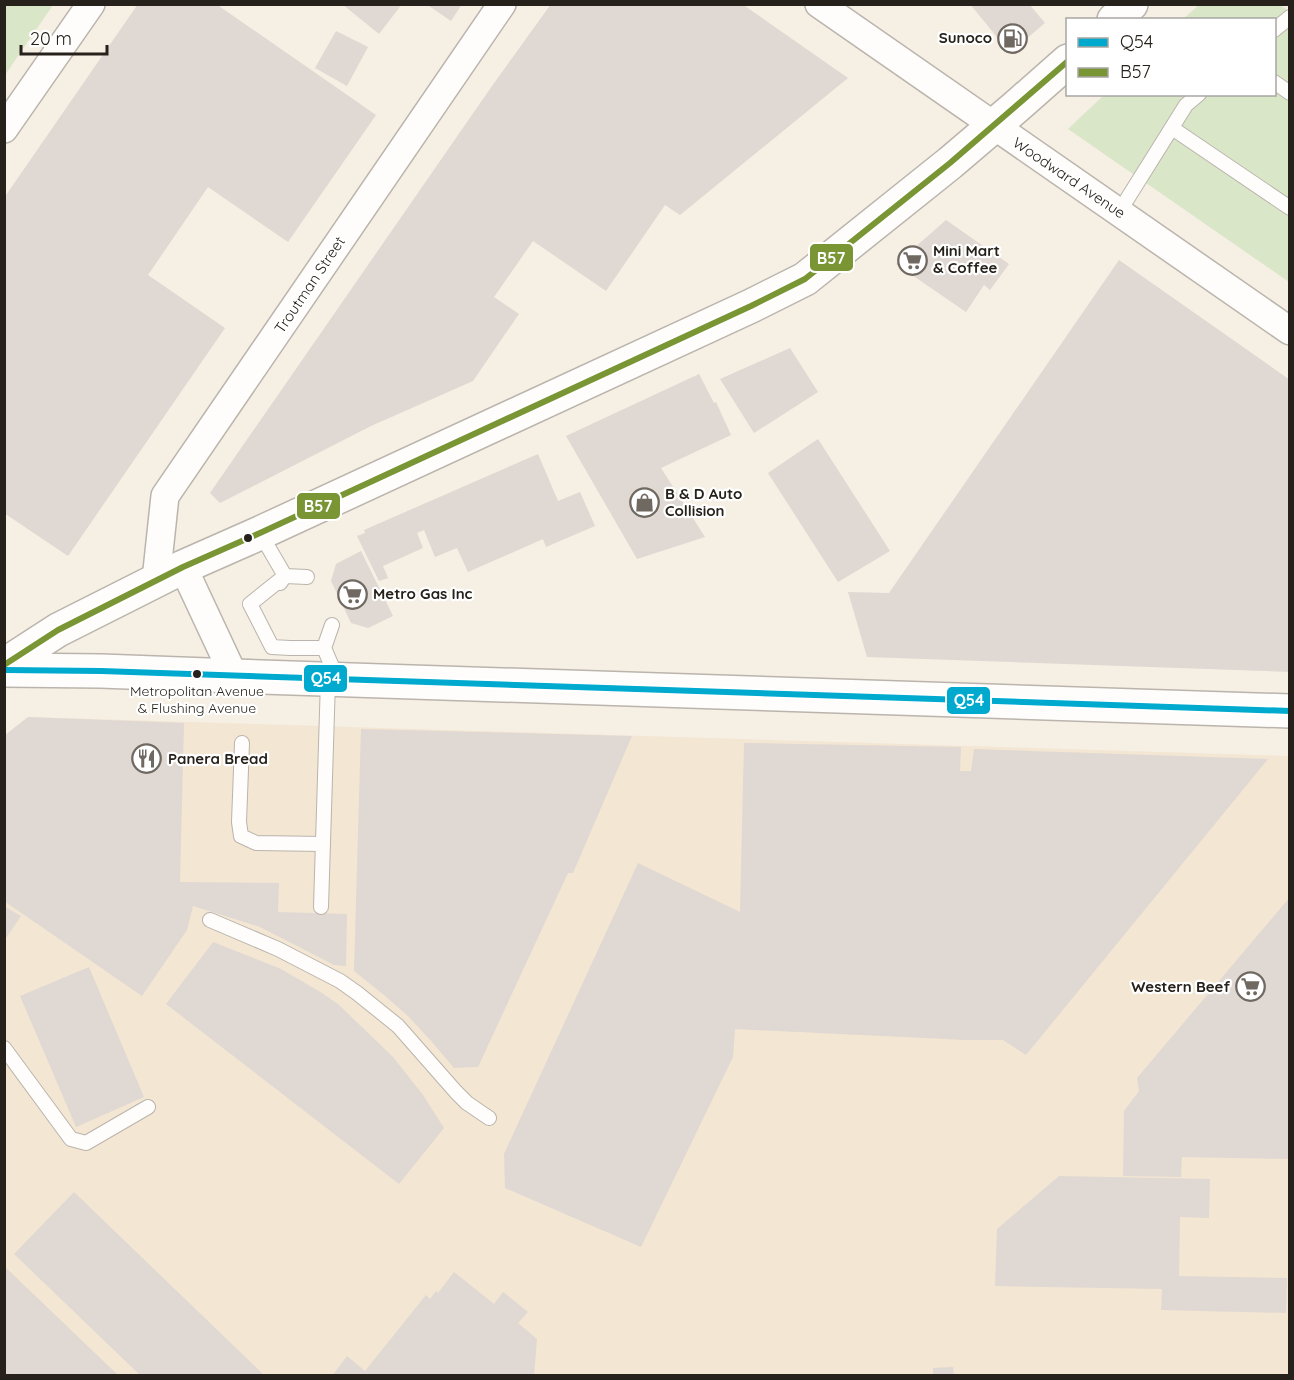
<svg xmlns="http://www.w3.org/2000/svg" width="1294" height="1380" font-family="Quicksand,sans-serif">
  <rect width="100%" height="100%" fill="#f6efe4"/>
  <path fill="#f3e6d3" d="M 28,717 L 1289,756 L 1289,1375 L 5,1376 L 4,736 Z"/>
  <path fill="#d9e6c8" d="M 5,4 L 53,5 L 5,75 L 4,5 Z
    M 1199,5 L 1280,5 L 1289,11 L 1289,282 L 1068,129 L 1104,95 L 1274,94 L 1274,20 L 1183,19 Z"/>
  <path fill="#e0d8d2" d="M 138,4 L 216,4 L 376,115 L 288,242 L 208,187 L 148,275 L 225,328 L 68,556 L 4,513 L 4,198 Z
    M 342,4 L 402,4 L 379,34 Z
    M 426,4 L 462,4 L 451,21 Z
    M 551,4 L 742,4 L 848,78 L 680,215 L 665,205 L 606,291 L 533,241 L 494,297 L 519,314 L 473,381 L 371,426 L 220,503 L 210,493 L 492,86 Z
    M 970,4 L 1029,4 L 1045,23 L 1010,53 Z
    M 336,31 L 368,47 L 347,86 L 315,68 Z
    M 946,220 L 1009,264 L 990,290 L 984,285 L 966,312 L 896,264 Z
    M 1119,260 L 1290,380 L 1290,672 L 867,657 L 848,592 L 889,593 Z
    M 790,348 L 818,392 L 754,433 L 720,379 Z
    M 699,374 L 714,403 L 716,402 L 731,435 L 661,468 L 705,537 L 637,559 L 566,436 Z
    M 818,439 L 890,551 L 838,582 L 768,473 Z
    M 538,454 L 558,501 L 580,492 L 595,526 L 546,547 L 543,539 L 468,572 L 457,548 L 435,557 L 424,530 L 417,533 L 423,548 L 383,566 L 388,578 L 379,581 L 357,536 L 365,533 L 364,530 Z
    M 361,551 L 393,616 L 368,628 L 351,623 L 331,581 L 336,564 Z
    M 28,717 L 184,723 L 180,882 L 279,883 L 278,912 L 347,914 L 346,966 L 334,965 L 260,927 L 193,906 L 187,930 L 142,996 L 4,901 L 4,736 Z
    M 361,729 L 632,736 L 573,873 L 568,873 L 478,1067 L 454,1068 L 432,1042 L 409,1017 L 384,995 L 354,971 Z
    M 744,743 L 961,747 L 960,771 L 971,771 L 974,749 L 1268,759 L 1026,1055 L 1003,1040 L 966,1040 L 735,1029 L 733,1057 L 641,1247 L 505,1188 L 504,1154 L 638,863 L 740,912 Z
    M 1290,897 L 1290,1159 L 1182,1157 L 1181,1177 L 1123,1176 L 1124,1111 L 1139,1091 L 1137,1078 Z
    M 4,906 L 21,916 L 4,941 Z
    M 213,942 L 281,969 L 322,993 L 338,1004 L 393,1057 L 423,1095 L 444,1128 L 399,1184 L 166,1004 Z
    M 89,967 L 144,1097 L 76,1127 L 20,996 Z
    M 1059,1176 L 1210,1179 L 1209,1218 L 1180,1217 L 1179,1276 L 1287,1278 L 1286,1313 L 1161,1310 L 1162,1289 L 995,1286 L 997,1229 Z
    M 74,1192 L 265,1376 L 141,1376 L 14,1254 Z
    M 4,1266 L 119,1376 L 4,1376 Z
    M 454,1272 L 494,1304 L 503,1292 L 528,1312 L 518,1323 L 537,1339 L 534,1376 L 332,1376 L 347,1356 L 365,1371 L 426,1295 L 430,1299 L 436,1291 L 438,1293 Z
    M 953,1367 L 954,1376 L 933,1376 L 933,1368 Z"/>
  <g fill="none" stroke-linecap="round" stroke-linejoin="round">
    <defs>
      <path id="lane" d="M 1274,30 L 1290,17
        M 1274,82 L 1290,93
        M 1172,128 L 1290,208
        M 1119,212 L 1186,105 L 1199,94
        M 260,533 L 285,576 L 250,604 L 272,647 L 290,648 L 324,648
        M 280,583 L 285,576 L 307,577
        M 332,625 L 324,648 L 337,678
        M 242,743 L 239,822 L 241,836 L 256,843 L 323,844
        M 321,907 L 328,680
        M 210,920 L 278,949 L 340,981 L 357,993 L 398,1026 L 456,1092 L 467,1103 L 489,1118
        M 4,1048 L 71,1139 L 86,1143 L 148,1107"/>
      <path id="street" d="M 819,4 L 1290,331
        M 4,129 L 91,4
        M 183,567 L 234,676
        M 156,580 L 165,496 L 502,4"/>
      <path id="secondary" d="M 4,670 L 101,671 L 234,676 L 1290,711"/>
      <path id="primary" d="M 1114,20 L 1131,4
        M 4,665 L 58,630 L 183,567 L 260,533 L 751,306 L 805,279 L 950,163 L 1017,106 L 1068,61"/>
    </defs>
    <use href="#lane" stroke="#bab4ac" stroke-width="16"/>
    <use href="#street" stroke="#bab4ac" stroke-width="30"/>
    <use href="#secondary" stroke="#bab4ac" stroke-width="36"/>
    <use href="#primary" stroke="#bab4ac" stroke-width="36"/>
    <use href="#lane" stroke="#fefdfb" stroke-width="14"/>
    <use href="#street" stroke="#fefdfb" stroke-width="27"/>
    <use href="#secondary" stroke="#fefdfb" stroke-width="33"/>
    <use href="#primary" stroke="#fefdfb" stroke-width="33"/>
    <defs>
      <path id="bus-1" d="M 4,670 L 101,671 L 1290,711"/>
      <path id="bus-2" d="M 4,665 L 58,630 L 183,567 L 260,533 L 751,306 L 805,279 L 950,163 L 1068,61"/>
    </defs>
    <use href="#bus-1" stroke="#fff" stroke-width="10"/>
    <use href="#bus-2" stroke="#fff" stroke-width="10"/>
    <use href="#bus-1" stroke="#00a9ce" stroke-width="6"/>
    <use href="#bus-2" stroke="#799534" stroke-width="6"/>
  </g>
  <defs>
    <symbol id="fuel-ring" viewBox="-11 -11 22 22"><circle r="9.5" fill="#fff" stroke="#6f6961" stroke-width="1.5"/><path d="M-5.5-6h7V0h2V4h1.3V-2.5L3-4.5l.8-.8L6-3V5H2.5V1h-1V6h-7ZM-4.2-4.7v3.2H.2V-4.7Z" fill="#6f6961"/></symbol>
    <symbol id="supermarket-ring" viewBox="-11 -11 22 22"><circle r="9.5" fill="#fff" stroke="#6f6961" stroke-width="1.5"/><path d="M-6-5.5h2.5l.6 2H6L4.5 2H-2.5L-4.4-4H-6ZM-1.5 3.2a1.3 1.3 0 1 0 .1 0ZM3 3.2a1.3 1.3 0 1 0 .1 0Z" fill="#6f6961"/></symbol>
    <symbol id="shop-ring" viewBox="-11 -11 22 22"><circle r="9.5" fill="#fff" stroke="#6f6961" stroke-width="1.5"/><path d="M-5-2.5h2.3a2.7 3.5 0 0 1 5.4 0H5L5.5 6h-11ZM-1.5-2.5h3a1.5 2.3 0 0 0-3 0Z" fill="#6f6961"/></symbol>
    <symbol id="restaurant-ring" viewBox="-11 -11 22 22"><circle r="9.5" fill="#fff" stroke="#6f6961" stroke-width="1.5"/><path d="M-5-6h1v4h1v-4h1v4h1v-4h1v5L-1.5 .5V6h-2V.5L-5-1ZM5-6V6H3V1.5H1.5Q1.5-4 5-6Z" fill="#6f6961"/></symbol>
  </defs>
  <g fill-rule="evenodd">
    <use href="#fuel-ring" x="996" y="22" width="33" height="33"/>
    <use href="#supermarket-ring" x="896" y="244" width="33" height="33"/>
    <use href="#shop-ring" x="628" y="486" width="33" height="33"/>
    <use href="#supermarket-ring" x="336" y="578" width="33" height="33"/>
    <use href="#restaurant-ring" x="130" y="742" width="33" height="33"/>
    <use href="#supermarket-ring" x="1234" y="970" width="33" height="33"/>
  </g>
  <g fill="#26211a" stroke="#fff" stroke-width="2">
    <circle cx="248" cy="538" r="5"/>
    <circle cx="197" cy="674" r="5"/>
  </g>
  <g text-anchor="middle" stroke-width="4.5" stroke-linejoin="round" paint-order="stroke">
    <g font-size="14" fill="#26211a" stroke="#fff">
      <text x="197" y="696">Metropolitan Avenue<tspan x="197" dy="17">&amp; Flushing Avenue</tspan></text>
    </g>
    <g font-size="15" font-weight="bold" fill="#26211a" stroke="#fff" text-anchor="start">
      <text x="992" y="43" text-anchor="end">Sunoco</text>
      <text x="933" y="256">Mini Mart<tspan x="933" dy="17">&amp; Coffee</tspan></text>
      <text x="665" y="499">B &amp; D Auto<tspan x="665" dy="17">Collision</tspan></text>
      <text x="373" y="599">Metro Gas Inc</text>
      <text x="168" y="764">Panera Bread</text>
      <text x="1230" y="992" text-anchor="end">Western Beef</text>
    </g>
    <g font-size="15" fill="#26211a" stroke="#fff">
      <text transform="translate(1069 178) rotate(34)" y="5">Woodward Avenue</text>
      <text transform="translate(310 285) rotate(-56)" y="5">Troutman Street</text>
    </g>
  </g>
  <g stroke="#fff" stroke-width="2">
    <rect x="809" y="243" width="45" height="29" rx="6" fill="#799534"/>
    <rect x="296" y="492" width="45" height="28" rx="6" fill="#799534"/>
    <rect x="303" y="664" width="45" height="29" rx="6" fill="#00a9ce"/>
    <rect x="946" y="686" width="45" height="29" rx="6" fill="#00a9ce"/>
  </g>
  <g font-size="16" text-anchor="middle" font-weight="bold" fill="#fff">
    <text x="831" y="264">B57</text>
    <text x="318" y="512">B57</text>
    <text x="326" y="684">Q54</text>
    <text x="969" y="706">Q54</text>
  </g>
  <rect width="1294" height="1380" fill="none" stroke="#26211a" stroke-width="12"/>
  <rect x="1066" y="18" width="210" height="78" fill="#ffffff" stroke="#a8a6a3" stroke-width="1.5"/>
  <rect x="1078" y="38" width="30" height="9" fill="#00a9ce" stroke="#a8a6a3" stroke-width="1.5"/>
  <text x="1120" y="48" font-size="18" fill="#26211a">Q54</text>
  <rect x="1078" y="68" width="30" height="9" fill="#799534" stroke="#a8a6a3" stroke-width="1.5"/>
  <text x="1120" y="78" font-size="18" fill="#26211a">B57</text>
  <path d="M21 45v9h86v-9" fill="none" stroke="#26211a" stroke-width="3"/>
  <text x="30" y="45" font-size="18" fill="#26211a" stroke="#ffffff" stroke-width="4.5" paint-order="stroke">20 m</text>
</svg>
